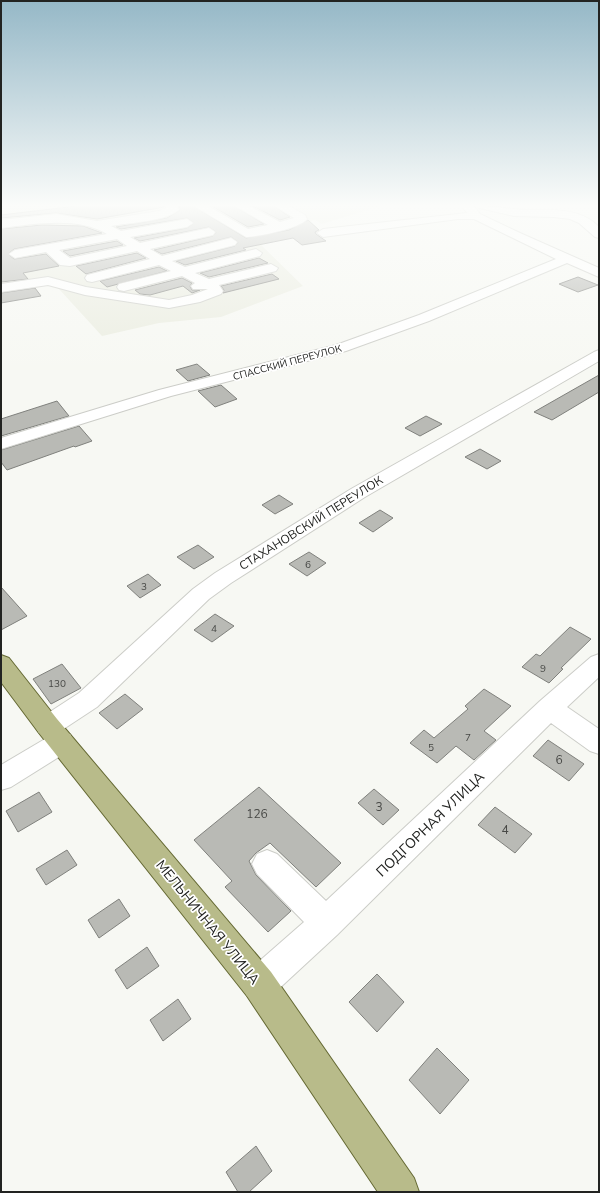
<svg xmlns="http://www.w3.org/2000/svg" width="600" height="1193" font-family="'Nunito Sans',sans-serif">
  <rect width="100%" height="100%" fill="#f7f8f3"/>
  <path fill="#ebede1" d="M 1,206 L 381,206 L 322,224 L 315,220 L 255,239 L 303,286 L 221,317 L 159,323 L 102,336 L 49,278 L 1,284 Z"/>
  <path fill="#b9bab5" stroke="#80817d" d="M 77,206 L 164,206 L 164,207 L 97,219 L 56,213 L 1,218 L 1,215 Z
    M 179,206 L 193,206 L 246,238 L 289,230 L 308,220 L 319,230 L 315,232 L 316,234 L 326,241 L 302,245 L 293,238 L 243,248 L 246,250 L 185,265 L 176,261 L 235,246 L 238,242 L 231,237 L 162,254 L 154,250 L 213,236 L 216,232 L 209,227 L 140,241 L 134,238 L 187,228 L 194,223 L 187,218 L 121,229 L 116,227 L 167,218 L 180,210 Z
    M 212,206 L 234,206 L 264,224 L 248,227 Z
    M 253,206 L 274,206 L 290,217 L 280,220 Z
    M 42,225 L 83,226 L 102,233 L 14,249 L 8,254 L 14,259 L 46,254 L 59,266 L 23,273 L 28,279 L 1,282 L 1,229 Z
    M 117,241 L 123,245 L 70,256 L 63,251 Z
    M 137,253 L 146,258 L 86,274 L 76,266 Z
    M 259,258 L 268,263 L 209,277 L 200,273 Z
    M 159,267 L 167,271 L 107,287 L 100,281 Z
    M 272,274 L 279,279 L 223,293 L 224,290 L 221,286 Z
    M 578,277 L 598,285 L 578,292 L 559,284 Z
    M 182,278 L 192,283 L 190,286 L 192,290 L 200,290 L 192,293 L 183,286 L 150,295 L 140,294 L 135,290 Z
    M 35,288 L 41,296 L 1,303 L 1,293 Z
    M 197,364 L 210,375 L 188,381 L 176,370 Z
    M 599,375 L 599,392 L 552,420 L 534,412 Z
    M 221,385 L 237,399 L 215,407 L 198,391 Z
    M 57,401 L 69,416 L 1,436 L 1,419 Z
    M 426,416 L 442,424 L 420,436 L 405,428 Z
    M 79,426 L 92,441 L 75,447 L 74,446 L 7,470 L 1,462 L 1,450 Z
    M 480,449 L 501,461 L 487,469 L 465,457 Z
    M 279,495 L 293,504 L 275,514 L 262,505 Z
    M 380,510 L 393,518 L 373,532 L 359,523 Z
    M 198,545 L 214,557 L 194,569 L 177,557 Z
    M 309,552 L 326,563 L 307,576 L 289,564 Z
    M 148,574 L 161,585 L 140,598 L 127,586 Z
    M 1,587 L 27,616 L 1,630 Z
    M 215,614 L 234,626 L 212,642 L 194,630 Z
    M 570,627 L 591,639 L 561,668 L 563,669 L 549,683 L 522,667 L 536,654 L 540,656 Z
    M 62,664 L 81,688 L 51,704 L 33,679 Z
    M 484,689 L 511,706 L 484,731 L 496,740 L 474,760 L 456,746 L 437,763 L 410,743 L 424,730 L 434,738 L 468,709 L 465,706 Z
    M 125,694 L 143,709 L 117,729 L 99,713 Z
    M 548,740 L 584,764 L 569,781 L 533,756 Z
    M 259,787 L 341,863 L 316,887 L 270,843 L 256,853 L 249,861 L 256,875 L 291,911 L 268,932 L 225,887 L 232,881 L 194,840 Z
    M 374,789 L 399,810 L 383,825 L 358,803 Z
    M 39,792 L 52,812 L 18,832 L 6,811 Z
    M 495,807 L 532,834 L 515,853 L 478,825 Z
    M 67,850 L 77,865 L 46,885 L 36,869 Z
    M 119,899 L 130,916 L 99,938 L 88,920 Z
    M 147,947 L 159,966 L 127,989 L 115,970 Z
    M 377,974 L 404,1002 L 377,1032 L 349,1002 Z
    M 178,999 L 191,1019 L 163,1041 L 150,1020 Z
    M 437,1048 L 469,1080 L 440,1114 L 409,1080 Z
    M 256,1146 L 272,1171 L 249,1192 L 238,1192 L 226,1172 Z"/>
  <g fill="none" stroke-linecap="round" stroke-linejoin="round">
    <defs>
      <path id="minor" d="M 165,206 L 177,206 L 179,209 C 170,221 126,223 111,226 L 121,231 L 187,219 L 193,223 L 187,227 L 130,237 L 140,243 L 209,228 L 215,232 L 213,235 L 150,249 L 162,256 L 231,238 L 237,242 L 235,245 L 172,261 L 185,267 L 256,249 L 262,253 L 260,256 L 195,273 L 209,279 L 271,264 L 278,268 L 276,271 L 219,285 L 223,291 L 221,294 L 200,302 L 169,308 L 85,295 L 48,285 L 1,292 L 1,284 L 48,277 L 86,287 L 169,300 L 192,295 L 208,289 L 193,289 L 191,286 L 195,283 L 182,276 L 124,291 L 119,290 L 117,287 L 119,284 L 171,271 L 159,265 L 92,282 L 87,281 L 85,278 L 87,275 L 150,259 L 137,251 L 70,266 L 60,265 L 46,252 L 15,258 L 9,254 L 15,250 L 107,234 C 78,216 34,224 1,228 L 1,220 L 56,214 L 97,221 L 159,211 L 166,208 ZM 117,239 L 127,246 L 70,258 L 59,250 Z
        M 194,206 L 208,206 L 248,229 L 268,225 L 235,206 L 249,206 L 280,222 L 294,218 L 275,206 L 289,206 L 305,215 L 307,219 C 301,228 258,237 246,237 Z
        M 462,206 L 474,206 L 480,214 L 520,233 L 599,268 L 599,277 L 567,263 L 429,321 L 346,351 L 171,396 L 1,449 L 1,438 L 159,390 L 336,345 L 419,315 L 556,259 L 474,219 L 458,219 L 323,237 L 317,233 L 323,229 L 467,213 Z
        M 478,206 C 494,206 509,209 525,210 C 550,210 580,207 599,227 L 599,238 L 595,237 L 579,223 L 570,219 L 554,217 L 514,216 L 479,208 Z
        M 599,350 L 599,361 L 365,497 L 231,583 L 209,599 L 97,707 L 59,732 L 70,734 L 74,742 L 70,750 L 11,787 L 1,790 L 1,765 L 50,736 L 39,733 L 35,726 L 39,719 L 79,693 L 193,589 L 215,573 L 351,489 L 594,352 Z
        M 599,654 L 599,677 L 567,707 L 599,729 L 599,754 L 590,751 L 551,723 L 337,935 L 271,996 L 259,1000 L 247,996 L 243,984 L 247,972 L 304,922 L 257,874 L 252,864 L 257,854 L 267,850 L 277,854 L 326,901 L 540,701 L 591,657 Z"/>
      <path id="major" d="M 1,655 L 9,658 L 57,719 L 271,972 L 414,1178 L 419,1192 L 378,1192 L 247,996 L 39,733 L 1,682 Z"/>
    </defs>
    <use href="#minor" stroke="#cccdc8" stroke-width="2"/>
    <use href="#major" stroke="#656933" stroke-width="2"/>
    <use href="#minor" fill="#fff" fill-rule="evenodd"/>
    <use href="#major" fill="#b8bb8a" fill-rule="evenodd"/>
  </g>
  <linearGradient id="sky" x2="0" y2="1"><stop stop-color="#95b8c7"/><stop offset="0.55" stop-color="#fbfcfa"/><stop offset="1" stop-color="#fbfcfa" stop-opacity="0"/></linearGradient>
  <rect width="600" height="373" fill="url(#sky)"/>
  <g text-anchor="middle" stroke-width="3.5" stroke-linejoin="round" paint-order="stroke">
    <g font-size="10" fill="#222321" stroke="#fff">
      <text transform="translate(287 362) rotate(-15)" y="4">СПАССКИЙ ПЕРЕУЛОК</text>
    </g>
    <g font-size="10" fill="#484946">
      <text x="308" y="568">6</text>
      <text x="144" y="590">3</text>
      <text x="214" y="632">4</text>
      <text x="543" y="672">9</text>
      <text x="57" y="687">130</text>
      <text x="468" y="741">7</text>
      <text x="431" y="751">5</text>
    </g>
    <g font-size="12" fill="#222321" stroke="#fff">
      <text transform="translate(311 523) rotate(-32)" y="4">СТАХАНОВСКИЙ ПЕРЕУЛОК</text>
    </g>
    <g font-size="12" fill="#484946">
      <text x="559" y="764">6</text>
      <text x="379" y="811">3</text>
      <text x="257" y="818">126</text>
      <text x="505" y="834">4</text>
    </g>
    <g font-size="14" fill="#222321" stroke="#fff">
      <text transform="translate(430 824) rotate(-44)" y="5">ПОДГОРНАЯ УЛИЦА</text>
      <text transform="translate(208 922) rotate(51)" y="5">МЕЛЬНИЧНАЯ УЛИЦА</text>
    </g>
  </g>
  <rect width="600" height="1193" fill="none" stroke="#222321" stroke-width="4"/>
</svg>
